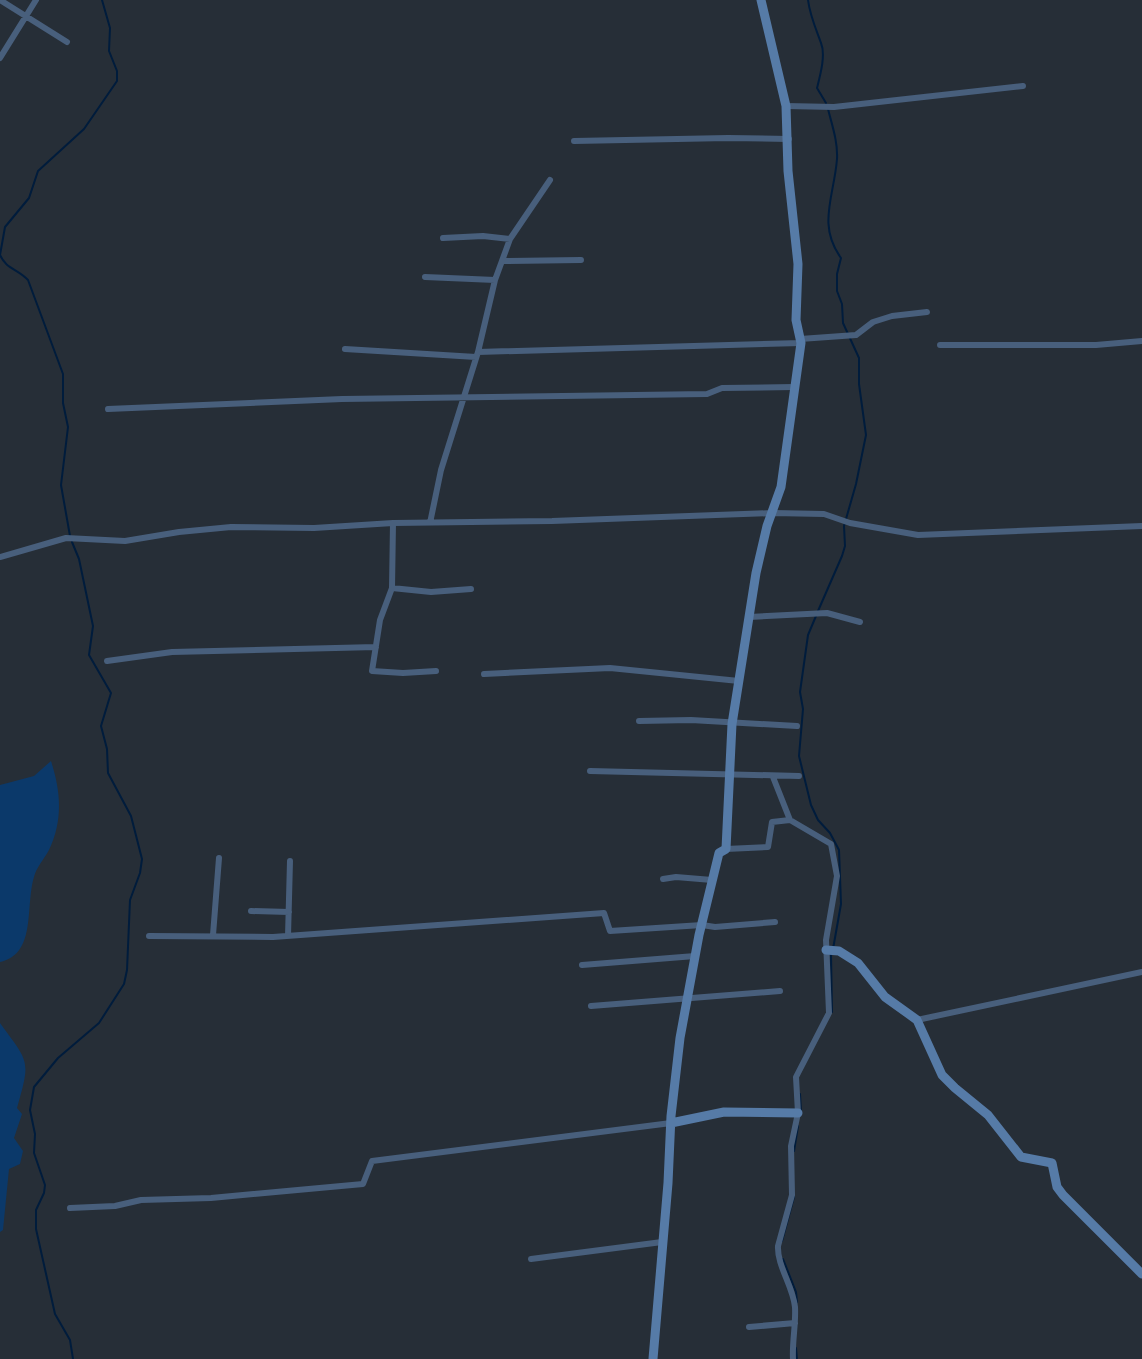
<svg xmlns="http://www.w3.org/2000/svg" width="1142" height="1359" font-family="Manrope,sans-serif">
  <rect width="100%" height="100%" fill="#262e37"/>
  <path fill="#0b396a" d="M 51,761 C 61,792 63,820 49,850 C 44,859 36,868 34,877 C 25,906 37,954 0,962 L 0,785 L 34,776 Z
    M 0,1023 C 29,1063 31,1059 17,1108 L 22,1114 L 14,1138 L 23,1151 L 20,1164 L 9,1169 L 3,1230 L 0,1232 Z"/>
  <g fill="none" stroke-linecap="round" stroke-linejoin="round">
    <path stroke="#001c3c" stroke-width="2" d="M 808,0 C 810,16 816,29 821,43 C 826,55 820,76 817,88 L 826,103
      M 70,536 L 61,485 L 68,427 L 63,403 L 63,374 L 28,280 C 18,269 6,269 0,255 L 5,227 L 29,198 L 38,171 L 84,129 L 117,81 L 117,71 L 109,51 L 110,28 L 102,0
      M 72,542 L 79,559 L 93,626 L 89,655 L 111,693 L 101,726 L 107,749 L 108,773 L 131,816 L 142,859 L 140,873 L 130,900 L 127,970 L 124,984 L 99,1023 L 58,1058 L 34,1087 L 30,1110 L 35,1134 L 34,1153 L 45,1185 L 44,1193 L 36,1210 L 36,1229 L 55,1314 L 70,1340 L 73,1359
      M 818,611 L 842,556 L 845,546 L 844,526 L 856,484 L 866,435 L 859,384 L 859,358 L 843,323 L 842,304 L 837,291 L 837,274 L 841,258 C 817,225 834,197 837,159 C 838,142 832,125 828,109
      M 816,616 L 808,635 L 800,692 L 803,709 L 799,756 L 811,805 L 818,820 L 830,833 L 839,850 L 841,904 L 833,949
      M 831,955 L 832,1012
      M 800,1094 L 801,1112
      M 794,1151 L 798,1126
      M 782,1241 L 794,1197
      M 783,1259 L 796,1292 L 797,1302
      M 796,1348 L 797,1359"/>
    <path stroke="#485f7c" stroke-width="6" d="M 0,0 L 67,42
      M 0,58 L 36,0
      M 786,106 L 834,107 L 1023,86
      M 574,141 L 728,138 L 789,139
      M 443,238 L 483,236 L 510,239
      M 502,261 L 581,260
      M 425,277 L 495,280
      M 800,339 L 856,335 L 873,322 L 892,316 L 927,312
      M 940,345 L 1096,345 L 1142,341
      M 345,349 L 476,357
      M 478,352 L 801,343
      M 108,409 L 342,399 L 707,394 L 722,388 L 794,387
      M 393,523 L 392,588 L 380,620 L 372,671 L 403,673 L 436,671
      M 430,523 L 441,470 L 478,352 L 495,280 L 510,239 L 550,180
      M 0,557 L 66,538 L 125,541 L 179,532 L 231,527 L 314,528 L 393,523 L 552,521 L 773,513 L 824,514 L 850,523 L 918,535 L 1142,526
      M 392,588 L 431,592 L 471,589
      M 749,617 L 827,613 L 860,622
      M 107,661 L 172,652 L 376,647
      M 484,674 L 610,668 L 739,681
      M 639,721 L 691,720 L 797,726
      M 590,771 L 799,776
      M 773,777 L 790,820 L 831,844 L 837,876 L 826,940 L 829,1013 L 796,1077 L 798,1113 L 791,1146 L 792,1195 L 778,1246 C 777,1266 793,1286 795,1307 C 796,1325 792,1342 793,1359
      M 726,849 L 768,847 L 772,822 L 790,820
      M 663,879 L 676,877 L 712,880
      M 251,911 L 289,912
      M 213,935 L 219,858
      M 149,936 L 273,937 L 604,913 L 610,931 L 702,925 L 715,927 L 775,922
      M 288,936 L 290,861
      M 582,965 L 695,956
      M 591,1006 L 780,991
      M 917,1020 L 1142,972
      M 70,1208 L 115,1206 L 141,1200 L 211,1198 L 363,1184 L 372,1161 L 671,1123
      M 531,1259 L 662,1242
      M 749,1327 L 795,1323"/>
    <path stroke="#567ba7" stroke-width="9" d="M 826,950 L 839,951 L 858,963 L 885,997 L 917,1020 L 942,1075 L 955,1088 L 988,1115 L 1021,1157 L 1052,1163 L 1057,1187 L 1063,1195 L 1142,1274
      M 671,1123 L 724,1112 L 798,1113
      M 653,1359 L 668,1183 L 671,1116 L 680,1038 L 699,935 L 719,853 L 726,849 L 732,724 L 756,573 L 767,526 L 781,487 L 801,343 L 796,320 L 798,264 L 788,171 L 786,106 L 761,0"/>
  </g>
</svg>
